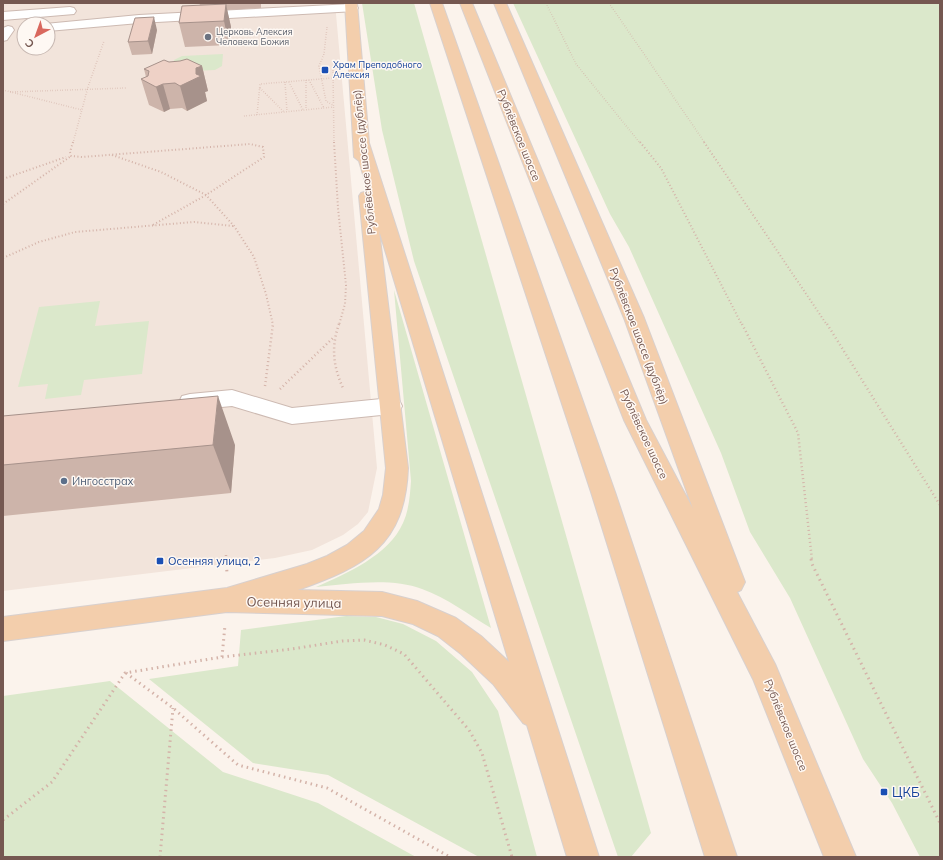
<svg xmlns="http://www.w3.org/2000/svg" width="943" height="860" font-family="Mulish,sans-serif">
  <rect width="100%" height="100%" fill="#fbf3ec"/>
  <path fill="#f2e4db" fill-rule="evenodd" d="M 3,3 L 335,3 L 377,468 L 368,512 L 358,524 L 343,535 L 312,550 L 275,558 L 3,591 ZM 24,24 L 48,24 L 48,48 L 24,48 Z"/>
  <path fill="#dbe8cb" d="M 362,3 L 414,3 L 651,833 L 631,857 L 618,857 L 414,261 L 382,130 Z
    M 513,3 L 940,3 L 940,857 L 920,857 L 892,803 L 863,759 L 790,598 L 750,532 L 721,453 L 629,247 L 610,214 Z
    M 223,54 L 222,66 L 215,70 L 172,72 L 174,60 L 182,56 Z
    M 394,290 L 491,628 C 469,615 447,598 422,589 C 391,577 348,584 316,587 C 346,574 389,555 403,523 C 409,510 410,495 411,481 Z
    M 100,301 L 95,326 L 149,321 L 142,374 L 84,380 L 81,395 L 45,399 L 48,384 L 18,387 L 39,307 Z
    M 346,616 L 376,617 L 403,624 L 436,641 L 472,672 L 498,711 L 537,857 L 479,857 L 328,775 L 253,763 L 149,679 L 238,666 L 241,630 Z
    M 110,681 L 223,772 L 318,803 L 416,857 L 3,857 L 3,696 Z"/>
  <g fill="none" stroke-linecap="round" stroke-linejoin="round">
    <defs>
      <path id="minor" d="M 352,4 L 356,5 L 358,8 L 356,11 L 139,23 L 48,31 L 48,24 L 45,24 L 139,15 Z
        M 70,7 L 74,8 L 76,11 L 74,14 L 3,20 L 3,12 Z
        M 8,26 L 12,27 L 14,30 L 7,40 L 3,41 L 3,28 Z
        M 232,390 L 292,408 L 391,398 L 399,400 L 402,406 L 399,412 L 391,414 L 292,424 L 232,406 L 190,410 L 182,408 L 179,402 L 182,396 L 190,394 Z"/>
      <path id="major" d="M 345,3 L 357,3 L 369,143 L 599,857 L 567,857 L 527,725 L 523,723 L 493,684 L 461,654 L 438,636 L 413,624 L 382,616 L 227,612 L 3,641 L 3,617 L 227,588 L 307,564 L 327,556 L 347,545 L 364,531 L 379,509 L 383,495 L 386,468 L 359,196 L 361,193 L 368,191 L 359,161 L 354,157 ZM 379,230 L 509,662 L 481,636 L 456,618 L 417,601 L 382,592 L 298,590 C 365,566 405,546 408,468 Z
        M 430,3 L 442,3 L 615,492 L 737,857 L 705,857 L 591,492 Z
        M 460,3 L 472,3 L 646,420 L 693,509 L 624,318 L 494,3 L 506,3 L 644,318 L 745,582 L 741,590 L 737,592 L 775,664 L 856,857 L 824,857 L 753,679 L 624,420 Z"/>
    </defs>
    <use href="#minor" stroke="#cdbab2" stroke-width="2"/>
    <use href="#major" stroke="#d8d0ce" stroke-width="2"/>
    <path stroke="#d4b3a9" stroke-width="1.5" stroke-dasharray="0.5 2" stroke-linecap="butt" d="M 546,3 L 576,64 L 640,143
      M 609,3 L 705,143
      M 327,27 L 324,54 L 319,66 L 326,101 L 333,105
      M 333,70 L 334,143
      M 306,80 L 306,110
      M 309,80 L 324,108
      M 285,82 L 287,112
      M 289,82 L 303,110
      M 260,88 L 284,112
      M 3,90 L 82,110
      M 10,92 L 126,88
      M 257,115 L 260,84 L 333,78
      M 244,116 L 333,107
      M 73,143 L 88,87 L 104,41"/>
    <path stroke="#d4b3a9" stroke-width="2" stroke-dasharray="1 2.5" stroke-linecap="butt" d="M 73,142 L 70,152 L 71,156 L 82,157 L 250,144 L 263,147 L 264,157 L 206,195 L 151,226
      M 334,142 L 338,208 L 346,285 L 345,304 L 339,325
      M 640,142 L 661,168 L 742,325
      M 704,142 L 827,325
      M 112,155 L 161,172 L 206,195 L 234,226 L 254,257 L 266,294 L 273,325
      M 3,179 L 66,157
      M 3,204 L 71,156
      M 3,258 L 39,242 L 75,232 L 194,222 L 233,226"/>
    <path stroke="#d4b3a9" stroke-width="2.5" stroke-dasharray="1 3" stroke-linecap="butt" d="M 339,324 C 331,347 333,366 343,388
      M 742,324 L 798,433 L 812,560
      M 827,324 L 940,505
      M 265,386 L 273,324
      M 280,389 L 333,338
      M 226,555 L 226,560"/>
    <path stroke="#d4b3a9" stroke-width="3" stroke-dasharray="1.5 4" stroke-linecap="butt" d="M 226,559 L 227,573
      M 811,559 L 812,564 L 940,823
      M 222,657 L 292,649 L 342,641 L 364,640 L 385,645 L 404,654 L 469,730 L 482,753 L 512,857
      M 126,673 L 173,708 L 238,765 L 327,788 L 450,857
      M 3,820 L 52,782 L 125,673 L 222,657 L 225,625
      M 160,857 L 173,708"/>
    <use href="#minor" fill="#fff" fill-rule="evenodd"/>
    <use href="#major" fill="#f3ceac" fill-rule="evenodd"/>
  </g>
  <path fill="#cdb4aa" d="M 180,3 L 196,3 L 180,4 Z
    M 199,3 L 261,3 L 261,8 L 227,10 L 231,27 L 229,45 L 185,47 L 179,23 L 200,5 Z
    M 157,30 L 152,54 L 132,55 L 128,42 Z
    M 169,62 L 202,66 L 208,91 L 205,92 L 207,101 L 187,111 L 182,108 L 170,109 L 164,112 L 149,105 L 141,79 L 146,77 L 144,69 Z
    M 3,416 L 235,445 L 231,493 L 3,516 Z"/>
  <path fill="#a7928b" d="M 11,3 L 28,3 L 11,4 Z
    M 226,4 L 231,27 L 229,45 L 224,21 Z
    M 154,17 L 157,30 L 152,54 L 148,41 Z
    M 202,66 L 208,91 L 205,92 L 207,101 L 187,111 L 180,86 L 196,74 L 196,68 Z
    M 163,84 L 170,109 L 164,112 L 156,87 Z
    M 218,396 L 235,445 L 231,493 L 213,445 Z"/>
  <path fill="#eed1c6" stroke="#a7928b" d="M 226,4 L 224,21 L 179,23 L 182,6 Z
    M 154,17 L 148,41 L 128,42 L 135,18 Z
    M 187,59 L 202,66 L 196,68 L 196,74 L 201,76 L 180,86 L 175,83 L 163,84 L 156,87 L 141,79 L 148,76 L 149,71 L 144,69 L 164,60 L 169,62 L 180,61 Z
    M 218,396 L 213,445 L 3,465 L 3,416 Z"/>
  <circle fill="#6b7280" stroke="#fef8f3" stroke-width="1.5" cx="208" cy="37" r="4"/>
  <g fill="#1a4fb4" stroke="#fef8f3" stroke-width="1.5">
    <rect x="321" y="66" width="8" height="8" rx="2"/>
    <rect x="156" y="557" width="8" height="8" rx="2"/>
    <rect x="880" y="788" width="8" height="8" rx="2"/>
  </g>
  <circle fill="#5c6f8a" stroke="#fef8f3" stroke-width="1.5" cx="64" cy="481" r="4"/>
  <g text-anchor="middle" stroke-width="3" stroke-linejoin="round" paint-order="stroke">
    <g font-size="9" fill="#5b616d" stroke="#fef8f3" text-anchor="start">
      <text x="216" y="35">Церковь Алексия<tspan x="216" dy="10">Человека Божия</tspan></text>
    </g>
    <g font-size="9" fill="#164399" stroke="#fef8f3" text-anchor="start">
      <text x="333" y="68">Храм Преподобного<tspan x="333" dy="10">Алексия</tspan></text>
    </g>
    <g font-size="11" fill="#755851" stroke="#fef8f3">
      <text transform="translate(519 135) rotate(68)" y="4">Рублёвское шоссе</text>
      <text transform="translate(364 162) rotate(-96)" y="4">Рублёвское шоссе (дублёр)</text>
      <text transform="translate(639 336) rotate(69)" y="4">Рублёвское шоссе (дублёр)</text>
      <text transform="translate(644 434) rotate(65)" y="4">Рублёвское шоссе</text>
      <text transform="translate(786 725) rotate(68)" y="4">Рублёвское шоссе</text>
    </g>
    <g font-size="11" fill="#4e5e75" stroke="#fef8f3" text-anchor="start">
      <text x="72" y="485">Ингосстрах</text>
    </g>
    <g font-size="11" fill="#164399" stroke="#fef8f3" text-anchor="start">
      <text x="168" y="565">Осенняя улица, 2</text>
    </g>
    <g font-size="13" fill="#755851" stroke="#fef8f3">
      <text transform="translate(294 602) rotate(1)" y="5">Осенняя улица</text>
    </g>
    <g font-size="13" fill="#164399" stroke="#fef8f3" text-anchor="start">
      <text x="892" y="797">ЦКБ</text>
    </g>
  </g>
  <rect width="943" height="860" fill="none" stroke="#755851" stroke-width="8"/>
  <g transform="translate(36 36) rotate(221)"><circle r="19" fill="#fef8f3" stroke="#c7b8b2"/>
  <path d="M0-3L7 15L0 10L-7 15Z" fill="#d9685e"/>
  <text y="-6" font-size="11" font-weight="bold" text-anchor="middle" fill="#755851">С</text>
  </g>
</svg>
